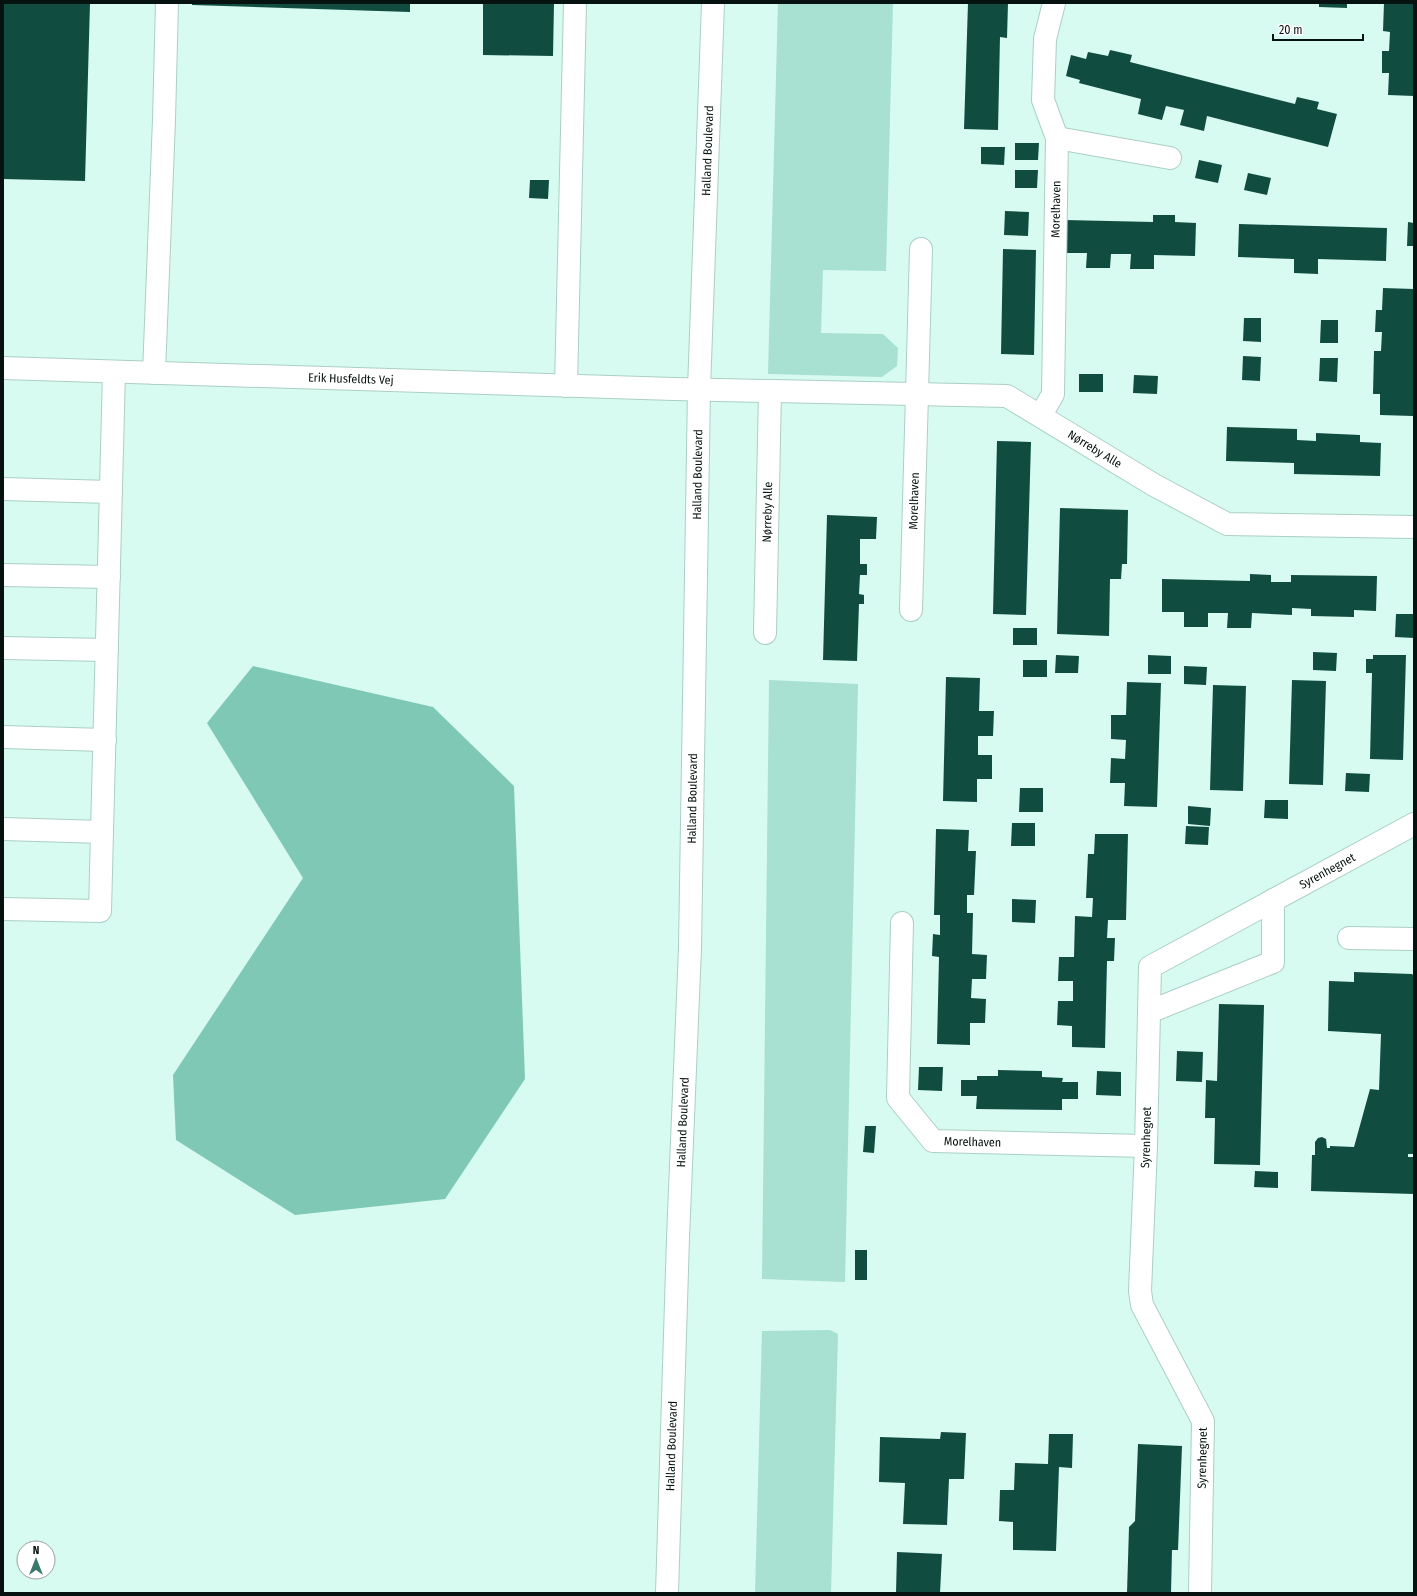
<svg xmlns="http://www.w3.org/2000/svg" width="1417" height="1596" font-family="'Fira Sans Condensed',sans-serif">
  <rect width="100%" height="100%" fill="#d7fbf1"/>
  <path fill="#a8e0d1" d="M 778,3 L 893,3 L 886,271 L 823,270 L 821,333 L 883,334 L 898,348 L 897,366 L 882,377 L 768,374 Z
    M 769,680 L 858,684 L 845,1282 L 762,1279 Z
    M 830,1330 L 838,1334 L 831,1593 L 755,1593 L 762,1331 Z"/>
  <path fill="#7fc8b5" d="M 253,666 L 433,707 L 514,786 L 525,1079 L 445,1199 L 295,1215 L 176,1140 L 173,1075 L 303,878 L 207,723 Z"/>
  <path fill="#114c41" d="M 3,3 L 90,3 L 85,181 L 3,179 Z
    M 192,3 L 410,3 L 410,12 L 192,5 Z
    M 483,3 L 554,3 L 553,56 L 483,55 Z
    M 968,3 L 1008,3 L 1007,38 L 1000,37 L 998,130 L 964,129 Z
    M 1319,3 L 1347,3 L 1347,8 L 1319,7 Z
    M 1384,3 L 1414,3 L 1414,96 L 1388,95 L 1389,73 L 1382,73 L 1382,51 L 1389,51 L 1390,32 L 1383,31 Z
    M 1110,50 L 1132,55 L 1130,62 L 1295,104 L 1297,97 L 1319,102 L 1317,109 L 1337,114 L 1328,147 L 1207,116 L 1204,131 L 1180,125 L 1184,110 L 1166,106 L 1162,120 L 1138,114 L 1141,99 L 1079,83 L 1080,80 L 1066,76 L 1071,55 L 1086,59 L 1088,52 L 1108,56 Z
    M 1015,143 L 1039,143 L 1038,160 L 1015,160 Z
    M 981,147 L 1005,147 L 1004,165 L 981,164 Z
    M 1199,160 L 1222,165 L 1218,183 L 1195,178 Z
    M 1015,170 L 1038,170 L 1037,188 L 1015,188 Z
    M 1248,173 L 1271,178 L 1267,195 L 1244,190 Z
    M 530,180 L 549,180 L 548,199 L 529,198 Z
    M 1005,211 L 1029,212 L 1028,236 L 1004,235 Z
    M 1153,215 L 1175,215 L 1175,222 L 1196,223 L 1195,256 L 1154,255 L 1154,269 L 1130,269 L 1131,254 L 1111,254 L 1110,268 L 1086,268 L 1087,253 L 1064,253 L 1065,220 L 1153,222 Z
    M 1408,222 L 1414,223 L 1414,246 L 1407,246 Z
    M 1239,224 L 1387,228 L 1386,261 L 1318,259 L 1318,274 L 1294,273 L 1294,259 L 1238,257 Z
    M 1003,249 L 1036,250 L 1034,355 L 1001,354 Z
    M 1383,288 L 1414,289 L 1413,416 L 1380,415 L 1380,394 L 1373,394 L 1374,351 L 1381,351 L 1382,332 L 1375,332 L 1376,310 L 1382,310 Z
    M 1244,318 L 1261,318 L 1261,342 L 1243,341 Z
    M 1321,320 L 1338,320 L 1338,343 L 1320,343 Z
    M 1243,356 L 1261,357 L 1260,381 L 1242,380 Z
    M 1320,358 L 1338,358 L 1337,382 L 1319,381 Z
    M 1079,374 L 1103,374 L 1103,392 L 1079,392 Z
    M 1134,375 L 1158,376 L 1157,394 L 1133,393 Z
    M 1227,427 L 1297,429 L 1297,440 L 1316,441 L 1316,433 L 1360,435 L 1360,442 L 1381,443 L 1380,476 L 1294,474 L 1294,463 L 1226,461 Z
    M 997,441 L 1031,442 L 1026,615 L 993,614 Z
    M 1060,508 L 1128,510 L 1127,564 L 1122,564 L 1121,579 L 1110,579 L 1109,636 L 1057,634 Z
    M 827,515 L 877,517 L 876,539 L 860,539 L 860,564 L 867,564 L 867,575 L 860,575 L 859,594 L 864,595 L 864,604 L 859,604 L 857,661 L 823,660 Z
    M 1250,574 L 1271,575 L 1271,582 L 1291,582 L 1291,575 L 1377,576 L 1376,611 L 1354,610 L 1354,617 L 1311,616 L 1311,609 L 1292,608 L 1292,615 L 1252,613 L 1251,628 L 1227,628 L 1228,613 L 1208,613 L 1208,627 L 1184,627 L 1184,612 L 1162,612 L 1162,579 L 1250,581 Z
    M 1396,614 L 1414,614 L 1414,638 L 1395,637 Z
    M 1013,628 L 1037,628 L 1037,645 L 1013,645 Z
    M 1313,652 L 1337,653 L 1336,671 L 1313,670 Z
    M 1056,655 L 1079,656 L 1078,673 L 1055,673 Z
    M 1148,655 L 1171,656 L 1171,674 L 1148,674 Z
    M 1373,655 L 1406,655 L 1403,760 L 1370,759 L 1372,673 L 1366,673 L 1366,659 L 1373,659 Z
    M 1023,660 L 1047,660 L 1047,677 L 1023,677 Z
    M 1184,666 L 1207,667 L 1206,685 L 1184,684 Z
    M 946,677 L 980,678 L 979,711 L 994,711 L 993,736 L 978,736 L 978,755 L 992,755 L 992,779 L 977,779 L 977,802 L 943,801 Z
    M 1292,680 L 1326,681 L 1323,785 L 1289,784 Z
    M 1127,682 L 1161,683 L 1157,807 L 1124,806 L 1125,783 L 1110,783 L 1111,758 L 1125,759 L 1126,740 L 1111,739 L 1111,715 L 1126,715 Z
    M 1213,685 L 1246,686 L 1243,791 L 1210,790 Z
    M 1346,773 L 1370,774 L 1369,792 L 1345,791 Z
    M 1020,788 L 1043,788 L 1043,812 L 1019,812 Z
    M 1265,800 L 1288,800 L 1288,819 L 1264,818 Z
    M 1188,806 L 1211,808 L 1210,826 L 1188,824 Z
    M 1012,823 L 1035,823 L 1035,846 L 1011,846 Z
    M 1186,826 L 1209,827 L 1208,845 L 1185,844 Z
    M 936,829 L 969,830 L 968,851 L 976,851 L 974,895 L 967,895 L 967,913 L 973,913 L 972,954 L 987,955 L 986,979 L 972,979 L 971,998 L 986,999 L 985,1023 L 970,1023 L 970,1045 L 937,1044 L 939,957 L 932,956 L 933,934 L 940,935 L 940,915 L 934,915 Z
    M 1095,834 L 1128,834 L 1126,920 L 1108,920 L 1107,938 L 1115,938 L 1114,961 L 1107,961 L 1105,1048 L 1072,1047 L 1072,1026 L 1057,1025 L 1058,1001 L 1073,1001 L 1073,981 L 1058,981 L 1059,957 L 1074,957 L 1075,916 L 1092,917 L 1093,898 L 1086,898 L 1088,854 L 1094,854 Z
    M 1012,899 L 1036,900 L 1035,923 L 1012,922 Z
    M 1354,972 L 1412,974 L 1414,976 L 1414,1154 L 1408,1154 L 1408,1157 L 1414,1157 L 1414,1194 L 1311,1191 L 1312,1155 L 1315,1155 L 1315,1142 L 1318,1138 L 1322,1137 L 1326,1139 L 1327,1148 L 1330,1148 L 1330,1146 L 1354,1147 L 1370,1089 L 1379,1090 L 1381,1034 L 1328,1031 L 1329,981 L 1354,982 Z
    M 1219,1004 L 1264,1005 L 1260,1165 L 1214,1164 L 1215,1118 L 1205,1118 L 1206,1080 L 1217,1081 Z
    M 1177,1051 L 1203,1052 L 1202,1082 L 1176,1081 Z
    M 919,1067 L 943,1067 L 942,1091 L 918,1090 Z
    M 998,1070 L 1042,1071 L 1042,1077 L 1063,1078 L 1062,1082 L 1078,1082 L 1078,1099 L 1062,1099 L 1062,1110 L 976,1109 L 977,1096 L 961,1096 L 961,1080 L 977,1080 L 977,1076 L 998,1076 Z
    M 1097,1071 L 1121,1072 L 1121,1096 L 1096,1095 Z
    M 865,1126 L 876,1126 L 874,1153 L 863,1152 Z
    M 1255,1171 L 1278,1172 L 1278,1188 L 1254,1187 Z
    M 855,1250 L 867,1250 L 867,1280 L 855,1280 Z
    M 941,1432 L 966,1433 L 964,1479 L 949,1479 L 947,1525 L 903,1524 L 905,1483 L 879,1482 L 880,1437 L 940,1439 Z
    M 1049,1434 L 1073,1434 L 1072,1468 L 1059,1467 L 1056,1551 L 1013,1550 L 1013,1522 L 999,1521 L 1000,1490 L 1014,1490 L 1015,1463 L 1048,1464 Z
    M 1138,1444 L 1182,1446 L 1178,1550 L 1172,1550 L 1171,1593 L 1127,1593 L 1129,1527 L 1135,1521 Z
    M 897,1552 L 942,1554 L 940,1593 L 896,1593 Z"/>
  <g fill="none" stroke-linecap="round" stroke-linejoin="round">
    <defs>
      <g id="minor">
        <path d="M 1057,138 L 1170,158"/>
        <path id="s1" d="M 3,368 L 674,389 L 1007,396 L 1154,485 L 1227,524 L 1414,527"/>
        <path d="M 154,373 L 164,120 L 167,3"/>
        <path d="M 566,386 L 575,3"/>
        <path id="s2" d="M 1041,415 L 1053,394 L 1057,138 L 1043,100 L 1045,39 L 1054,3"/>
        <path d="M 3,489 L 111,492"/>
        <path d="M 3,575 L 109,577"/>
        <path id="s3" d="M 911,610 L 921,249"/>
        <path id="s4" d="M 765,633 L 770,391"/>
        <path d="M 3,648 L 107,650"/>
        <path d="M 3,737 L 105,740"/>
        <path d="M 3,829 L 102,832 L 114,372"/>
        <path d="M 3,909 L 100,911 L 102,832"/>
        <path id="s5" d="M 902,923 L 898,1098 L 933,1141 L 1146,1146"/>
        <path d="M 1349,938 L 1414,939"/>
        <path d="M 1149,1012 L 1273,962 L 1273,900"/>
        <path id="s6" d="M 667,1593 L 678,1238 L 690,948 L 699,389 L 713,3"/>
        <path id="s7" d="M 1200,1593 L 1203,1421 L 1142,1305 L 1140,1291 L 1146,1146 L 1150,967 L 1414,824"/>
      </g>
    </defs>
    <use href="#minor" stroke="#accfc5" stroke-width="24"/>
    <use href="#minor" stroke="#fff" stroke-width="22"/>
  </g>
  <g text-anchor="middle" stroke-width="4" stroke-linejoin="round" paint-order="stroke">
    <g font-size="12" fill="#06120f" stroke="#fff">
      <text dy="4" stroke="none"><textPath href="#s6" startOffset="1443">Halland Boulevard</textPath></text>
      <text dy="4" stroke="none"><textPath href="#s2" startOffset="209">Morelhaven</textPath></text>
      <text dy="4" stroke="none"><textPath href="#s1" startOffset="348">Erik Husfeldts Vej</textPath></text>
      <text dy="4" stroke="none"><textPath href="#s1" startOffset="1107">Nørreby Alle</textPath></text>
      <text dy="4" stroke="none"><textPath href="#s6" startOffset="1119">Halland Boulevard</textPath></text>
      <text dy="4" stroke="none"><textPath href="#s3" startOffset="109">Morelhaven</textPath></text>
      <text dy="4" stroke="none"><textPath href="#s4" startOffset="121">Nørreby Alle</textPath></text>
      <text dy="4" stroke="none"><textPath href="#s6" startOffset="795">Halland Boulevard</textPath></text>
      <text dy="4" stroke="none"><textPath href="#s7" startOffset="843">Syrenhegnet</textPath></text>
      <text dy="4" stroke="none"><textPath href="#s6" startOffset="471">Halland Boulevard</textPath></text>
      <text dy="4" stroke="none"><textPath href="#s7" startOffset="471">Syrenhegnet</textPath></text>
      <text dy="4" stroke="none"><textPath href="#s5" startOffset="270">Morelhaven</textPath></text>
      <text dy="4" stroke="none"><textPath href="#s6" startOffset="147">Halland Boulevard</textPath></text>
      <text dy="4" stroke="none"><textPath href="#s7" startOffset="135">Syrenhegnet</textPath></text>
    </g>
  </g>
  <rect width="1417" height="1596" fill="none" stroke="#06120f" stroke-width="8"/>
  <g transform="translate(36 1560)"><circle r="19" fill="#ffffff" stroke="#9ba09f"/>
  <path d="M0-3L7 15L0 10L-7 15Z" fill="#37796a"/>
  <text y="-6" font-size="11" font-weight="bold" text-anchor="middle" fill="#06120f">N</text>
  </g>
  <path d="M1273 34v6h90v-6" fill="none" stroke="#06120f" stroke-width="2"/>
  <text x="1279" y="34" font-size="12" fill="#06120f" stroke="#ffffff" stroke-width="3" paint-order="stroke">20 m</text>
</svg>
